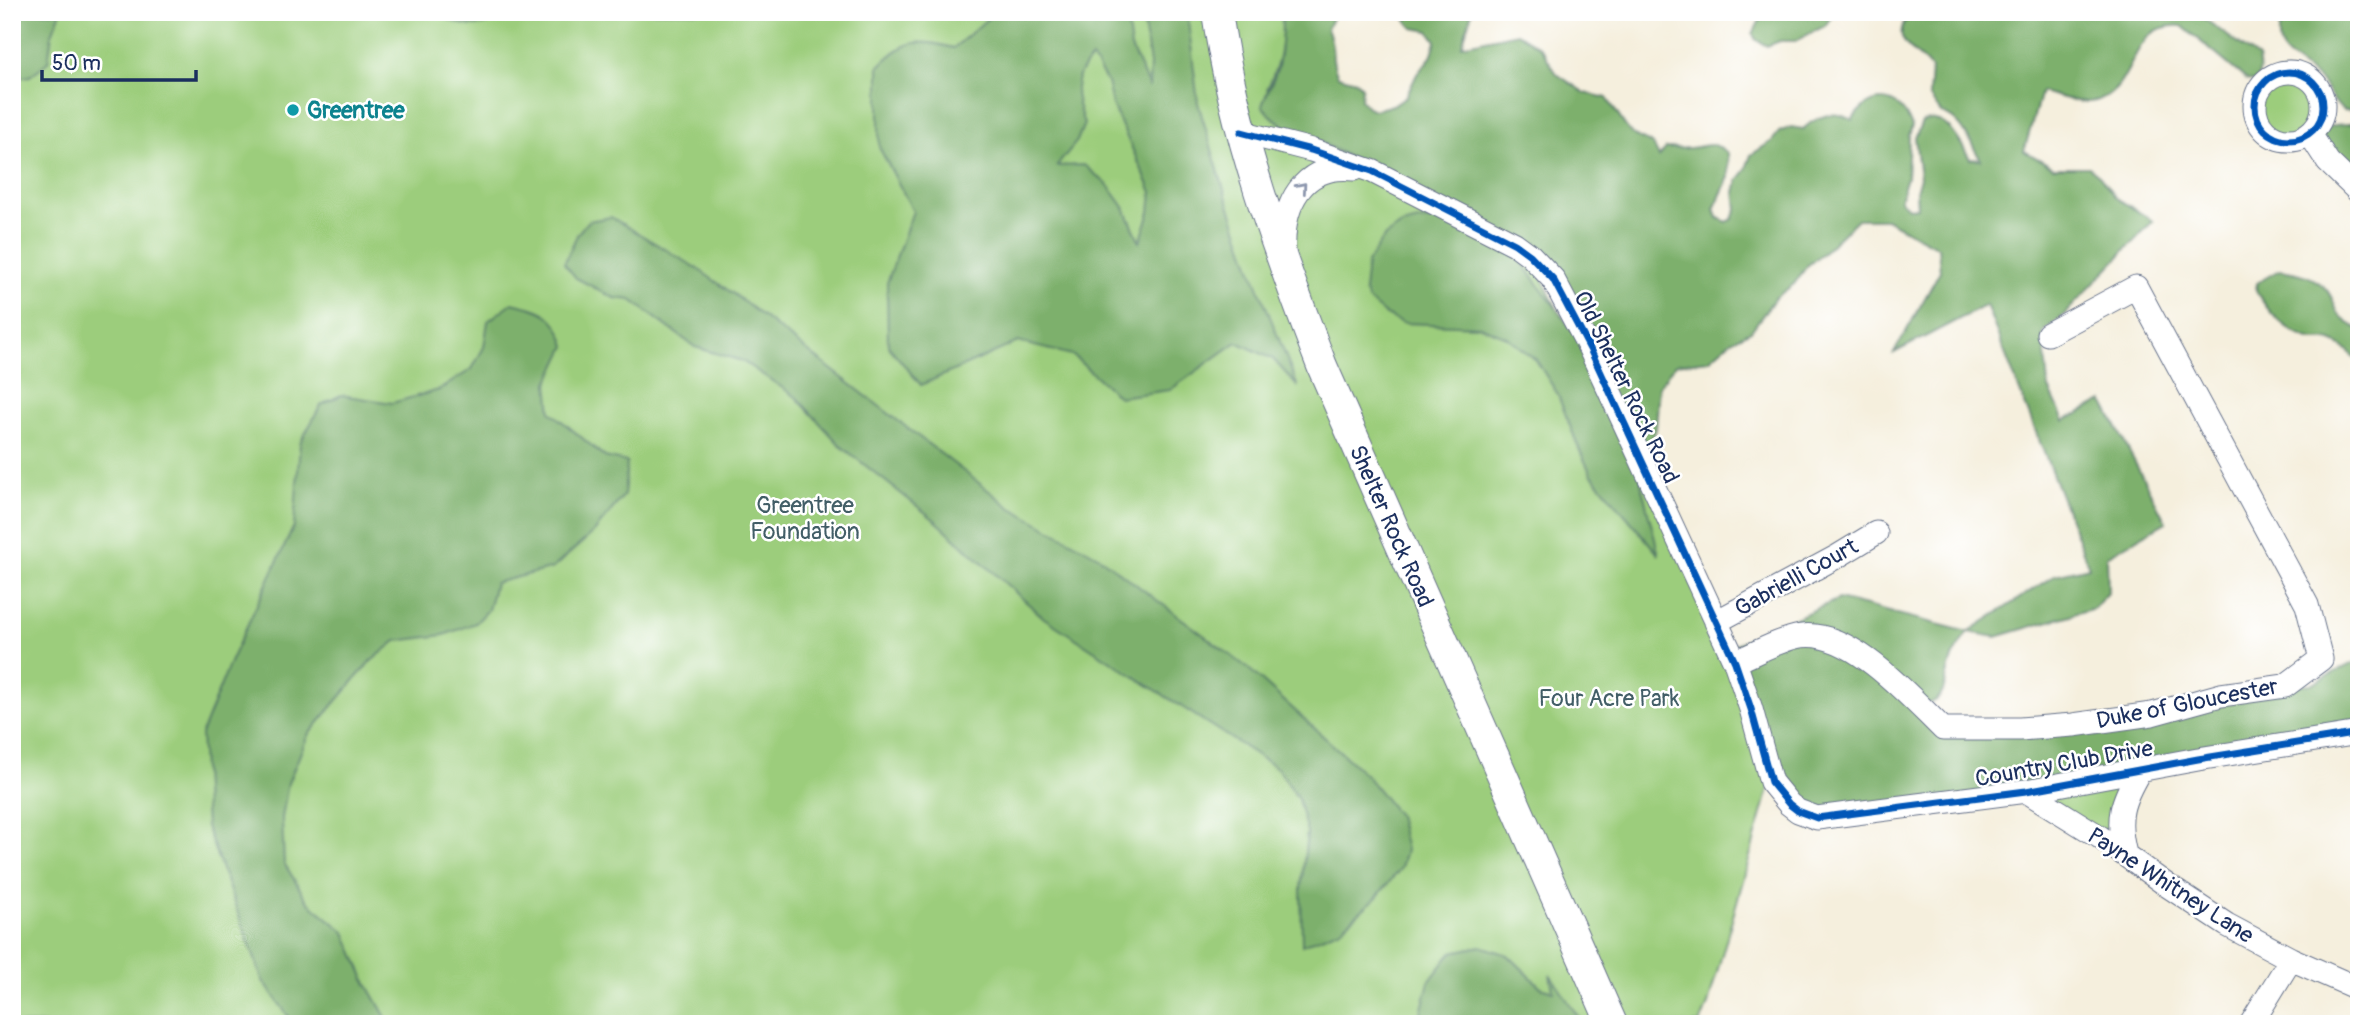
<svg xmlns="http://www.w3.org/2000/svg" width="2371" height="1036" font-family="Pangolin,sans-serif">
  <rect width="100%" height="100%" fill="#fff"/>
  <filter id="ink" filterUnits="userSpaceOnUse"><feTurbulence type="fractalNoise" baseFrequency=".0143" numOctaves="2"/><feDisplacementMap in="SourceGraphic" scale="14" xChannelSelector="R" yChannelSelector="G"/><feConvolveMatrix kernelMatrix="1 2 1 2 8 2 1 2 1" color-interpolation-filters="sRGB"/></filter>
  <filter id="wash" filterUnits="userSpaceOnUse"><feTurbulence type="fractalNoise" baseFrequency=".00686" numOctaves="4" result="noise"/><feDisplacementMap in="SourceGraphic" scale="28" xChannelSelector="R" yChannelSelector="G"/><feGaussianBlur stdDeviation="1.57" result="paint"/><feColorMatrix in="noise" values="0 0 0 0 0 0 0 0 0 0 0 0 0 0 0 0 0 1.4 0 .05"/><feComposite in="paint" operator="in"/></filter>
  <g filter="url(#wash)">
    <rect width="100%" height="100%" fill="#f5efdd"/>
    <path fill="#9ccd7c" stroke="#5c7e6d" stroke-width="2" d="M 12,12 L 1281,12 C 1285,38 1278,66 1267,89 L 1320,142 L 1530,255 L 1735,662 L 1771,782 L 1708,1004 L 1700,1024 L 12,1024 Z
      M2255 106a34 34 0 1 1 68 0a34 34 0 1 1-68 0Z
      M 2140,770 L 2125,854 L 2026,791 Z"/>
    <path fill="#7db06c" stroke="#4c7065" stroke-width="2" fill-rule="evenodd" d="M 12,12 L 61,12 L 52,34 L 48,62 L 30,76 L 12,79 Z
      M 434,12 L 502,12 C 484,35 455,25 434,12 Z
      M 995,12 L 1126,12 L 1131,48 L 1149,87 L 1150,64 L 1142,12 L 1187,12 L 1198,103 L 1225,193 L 1254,276 L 1298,387 L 1273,359 L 1237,342 L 1170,390 L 1119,397 L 1072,355 L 1018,342 L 921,385 L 888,346 L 887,283 L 913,211 L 879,147 L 879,66 C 907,38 917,39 954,48 ZM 1092,58 L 1107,82 L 1112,105 L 1152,192 L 1150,212 L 1140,242 L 1124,207 L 1108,185 L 1084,165 L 1057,166 L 1077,141 L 1084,124 C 1075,96 1069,80 1092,58 Z
      M 1281,12 L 1335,12 L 1327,29 C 1337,49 1328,56 1338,76 L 1356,81 L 1362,87 L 1361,100 L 1367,107 L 1375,110 L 1393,105 L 1406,96 L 1417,74 L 1431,57 L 1436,41 L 1429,31 L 1413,28 L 1405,19 L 1405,12 L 1472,12 L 1462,45 L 1517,33 L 1541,48 L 1557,74 L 1585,93 L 1607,98 C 1612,105 1625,127 1630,132 C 1642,143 1651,136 1659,157 L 1666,148 C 1674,148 1682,149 1690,148 C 1708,147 1710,139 1728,153 L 1729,177 L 1714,209 L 1718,218 L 1727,222 L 1733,219 L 1737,209 L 1735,192 L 1738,180 L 1745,171 L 1751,155 L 1772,141 L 1779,132 L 1791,127 L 1803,129 C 1817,116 1834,109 1852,120 C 1872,91 1898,94 1912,126 L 1909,136 L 1907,177 L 1900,200 L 1909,208 L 1917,207 L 1916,191 L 1920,177 L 1915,138 L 1922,122 C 1946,111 1960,142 1970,159 L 1981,160 C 1969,142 1963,119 1941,113 L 1929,96 L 1931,69 C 1916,48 1886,43 1911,12 L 2195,12 L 2258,58 C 2260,67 2261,76 2254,82 L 2247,80 L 2182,26 C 2123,21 2141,97 2089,102 C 2074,103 2055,95 2041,92 L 2024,151 L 2053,167 L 2089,167 L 2100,176 L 2115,197 L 2153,221 L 2061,318 L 2043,332 L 2048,386 L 2064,421 L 2103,401 L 2166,522 L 2107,556 L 2108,593 L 2094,608 L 1996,637 L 1968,632 C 1963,640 1957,648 1953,656 C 1942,679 1951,704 1919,705 L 1944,729 L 2073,725 L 2151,714 L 2221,695 L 2285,686 L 2311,684 L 2359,660 L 2359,733 L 2198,759 L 2026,791 L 1817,818 L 1798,811 L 1789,804 L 1771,782 L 1751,709 L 1728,647 L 1839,599 L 1968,632 L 2055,575 L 2089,567 L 1986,305 L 1894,353 L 1940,271 L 1938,247 L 1886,219 L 1858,219 L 1824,252 L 1807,266 L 1794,284 L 1775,298 L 1751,331 L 1731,341 L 1709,360 L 1676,364 L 1659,386 L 1656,429 L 1643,463 L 1638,455 L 1642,488 L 1659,555 L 1591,474 L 1580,451 L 1557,393 L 1536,360 L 1507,337 L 1480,326 L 1402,323 L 1386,315 L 1368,300 L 1364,290 L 1367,263 L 1385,236 L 1402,225 L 1423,220 L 1454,222 L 1486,234 L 1508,248 L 1519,258 L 1597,363 L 1572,311 L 1553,279 L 1530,255 L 1491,230 L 1320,142 C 1296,134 1278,125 1262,106 C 1266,93 1273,82 1277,69 C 1281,55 1283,27 1281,12 Z
      M 1764,12 L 1835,12 L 1825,26 L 1795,41 L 1780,41 L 1767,46 L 1756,40 L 1753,34 Z
      M 2282,12 L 2355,13 L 2359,23 L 2359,107 C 2354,110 2349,111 2343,110 C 2336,107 2327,88 2320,81 C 2309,70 2284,58 2280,45 C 2277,35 2280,21 2282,12 Z
      M 2359,122 L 2359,182 L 2346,173 L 2321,133 C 2330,120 2346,127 2359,122 Z
      M 611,217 L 695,267 L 735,295 L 1010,507 L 1098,556 L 1249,669 L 1366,775 L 1398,815 L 1406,850 L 1401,868 L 1377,897 L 1341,929 L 1302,945 L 1301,888 L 1307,833 L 1298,799 L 1278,769 L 1044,618 L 936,521 L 842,447 L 796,397 L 742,361 L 695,347 L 631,300 L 614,298 L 576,278 L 564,263 L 578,233 L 588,221 Z
      M 2279,270 C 2296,272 2313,275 2325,288 C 2341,306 2328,314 2359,329 L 2359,361 C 2351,353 2338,341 2326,340 C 2321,339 2315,341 2309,339 C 2286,331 2268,312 2256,291 L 2257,283 Z
      M 512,303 C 543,310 556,313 566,346 L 548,383 L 551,412 L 605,457 L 627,462 L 624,495 L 594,532 L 553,568 L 495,583 L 488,610 L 476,623 L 444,635 L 396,641 L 369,663 L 308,735 L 288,783 L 282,818 L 284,863 L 308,902 L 345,932 L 367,984 L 387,1019 L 396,1024 L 294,1024 L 263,981 L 206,826 L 201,734 L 231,660 L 294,526 L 300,443 L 321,405 L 341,395 L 392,403 L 439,390 L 472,369 L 484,347 L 488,321 Z
      M 1481,946 L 1508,955 L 1541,987 L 1553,991 L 1550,974 L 1583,1024 L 1418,1024 L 1429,982 L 1452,952 Z"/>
  </g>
  <g filter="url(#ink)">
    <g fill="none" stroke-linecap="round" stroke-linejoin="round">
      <defs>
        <path id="minor" d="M2255 106a34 34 0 1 1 68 0a34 34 0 1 1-68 0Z
          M 1241,132 L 1311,150 L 1372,171 L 1515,244 L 1530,255 L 1553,279 L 1590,349 L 1735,662 L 1751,709 L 1771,782 L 1789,804 L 1798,811 L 1817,818 L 2026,791 L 2198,759 L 2359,733
          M 2310,134 L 2328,162 L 2359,192
          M 1284,251 C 1282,205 1302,163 1354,169
          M 1716,622 L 1838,556 L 1876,533
          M 1735,662 C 1754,654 1781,639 1801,636 C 1851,629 1910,697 1943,729 L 2020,729 L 2073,725 L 2152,714 L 2221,695 L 2285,686 L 2321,659 L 2307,605 L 2136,287 L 2048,334
          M 2026,791 L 2100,837 L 2168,886 L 2227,925 L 2291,959 L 2359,989
          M 2125,854 C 2116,818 2121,802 2140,770
          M 2251,1024 L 2291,959"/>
        <path id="major" d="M 1217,12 C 1234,134 1278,251 1322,366 L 1612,1024"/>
      </defs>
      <use href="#minor" stroke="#67728a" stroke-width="25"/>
      <use href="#major" stroke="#67728a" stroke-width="32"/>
      <use href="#minor" stroke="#fff" stroke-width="23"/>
      <use href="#major" stroke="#fff" stroke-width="30"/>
      <defs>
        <path id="cycleway" d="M2255 106a34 34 0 1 1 68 0a34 34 0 1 1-68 0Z
          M 1241,132 L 1311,150 L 1372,171 L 1515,244 L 1530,255 L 1553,279 L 1590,349 L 1735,662 L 1751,709 L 1771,782 L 1789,804 L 1798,811 L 1817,818 L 2026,791 L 2198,759 L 2359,733"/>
      </defs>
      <use href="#cycleway" stroke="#fff" stroke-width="11"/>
      <use href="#cycleway" stroke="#0057b8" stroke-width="7"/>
    </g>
    <defs><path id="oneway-chevron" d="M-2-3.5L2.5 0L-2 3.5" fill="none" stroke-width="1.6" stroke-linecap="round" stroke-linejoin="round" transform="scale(1.75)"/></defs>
    <use stroke="#8d97ae" href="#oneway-chevron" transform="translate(1302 187) rotate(-49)"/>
  </g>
  <circle fill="#0f9aa8" stroke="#fff" stroke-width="2.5" cx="293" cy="110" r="7"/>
  <g text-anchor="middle" stroke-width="5" stroke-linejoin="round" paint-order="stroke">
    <g font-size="23" font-weight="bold" fill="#0d838f" stroke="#fff" text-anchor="start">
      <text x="307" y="118">Greentree</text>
    </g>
    <g font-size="23" fill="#1b2f5e" stroke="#fff">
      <text transform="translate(1627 387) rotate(64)" y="8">Old Shelter Rock Road</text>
      <text transform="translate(1392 526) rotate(66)" y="8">Shelter Rock Road</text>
      <text transform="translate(1796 577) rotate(-29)" y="8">Gabrielli Court</text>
      <text transform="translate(2187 703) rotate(-11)" y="8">Duke of Gloucester</text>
      <text transform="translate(2064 763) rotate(-10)" y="8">Country Club Drive</text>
      <text transform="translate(2171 885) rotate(33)" y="8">Payne Whitney Lane</text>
    </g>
    <g font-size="23" fill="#425e67" stroke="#fff">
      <text x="805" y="513">Greentree<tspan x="805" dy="26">Foundation</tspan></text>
      <text x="1609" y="706">Four Acre Park</text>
    </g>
  </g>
  <rect width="2371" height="1036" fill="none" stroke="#fff" stroke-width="42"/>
  <path d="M42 70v10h154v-10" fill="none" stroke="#1b2f5e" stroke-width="3.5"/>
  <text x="52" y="70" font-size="21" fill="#1b2f5e" stroke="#ffffff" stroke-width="5" paint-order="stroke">50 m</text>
</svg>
